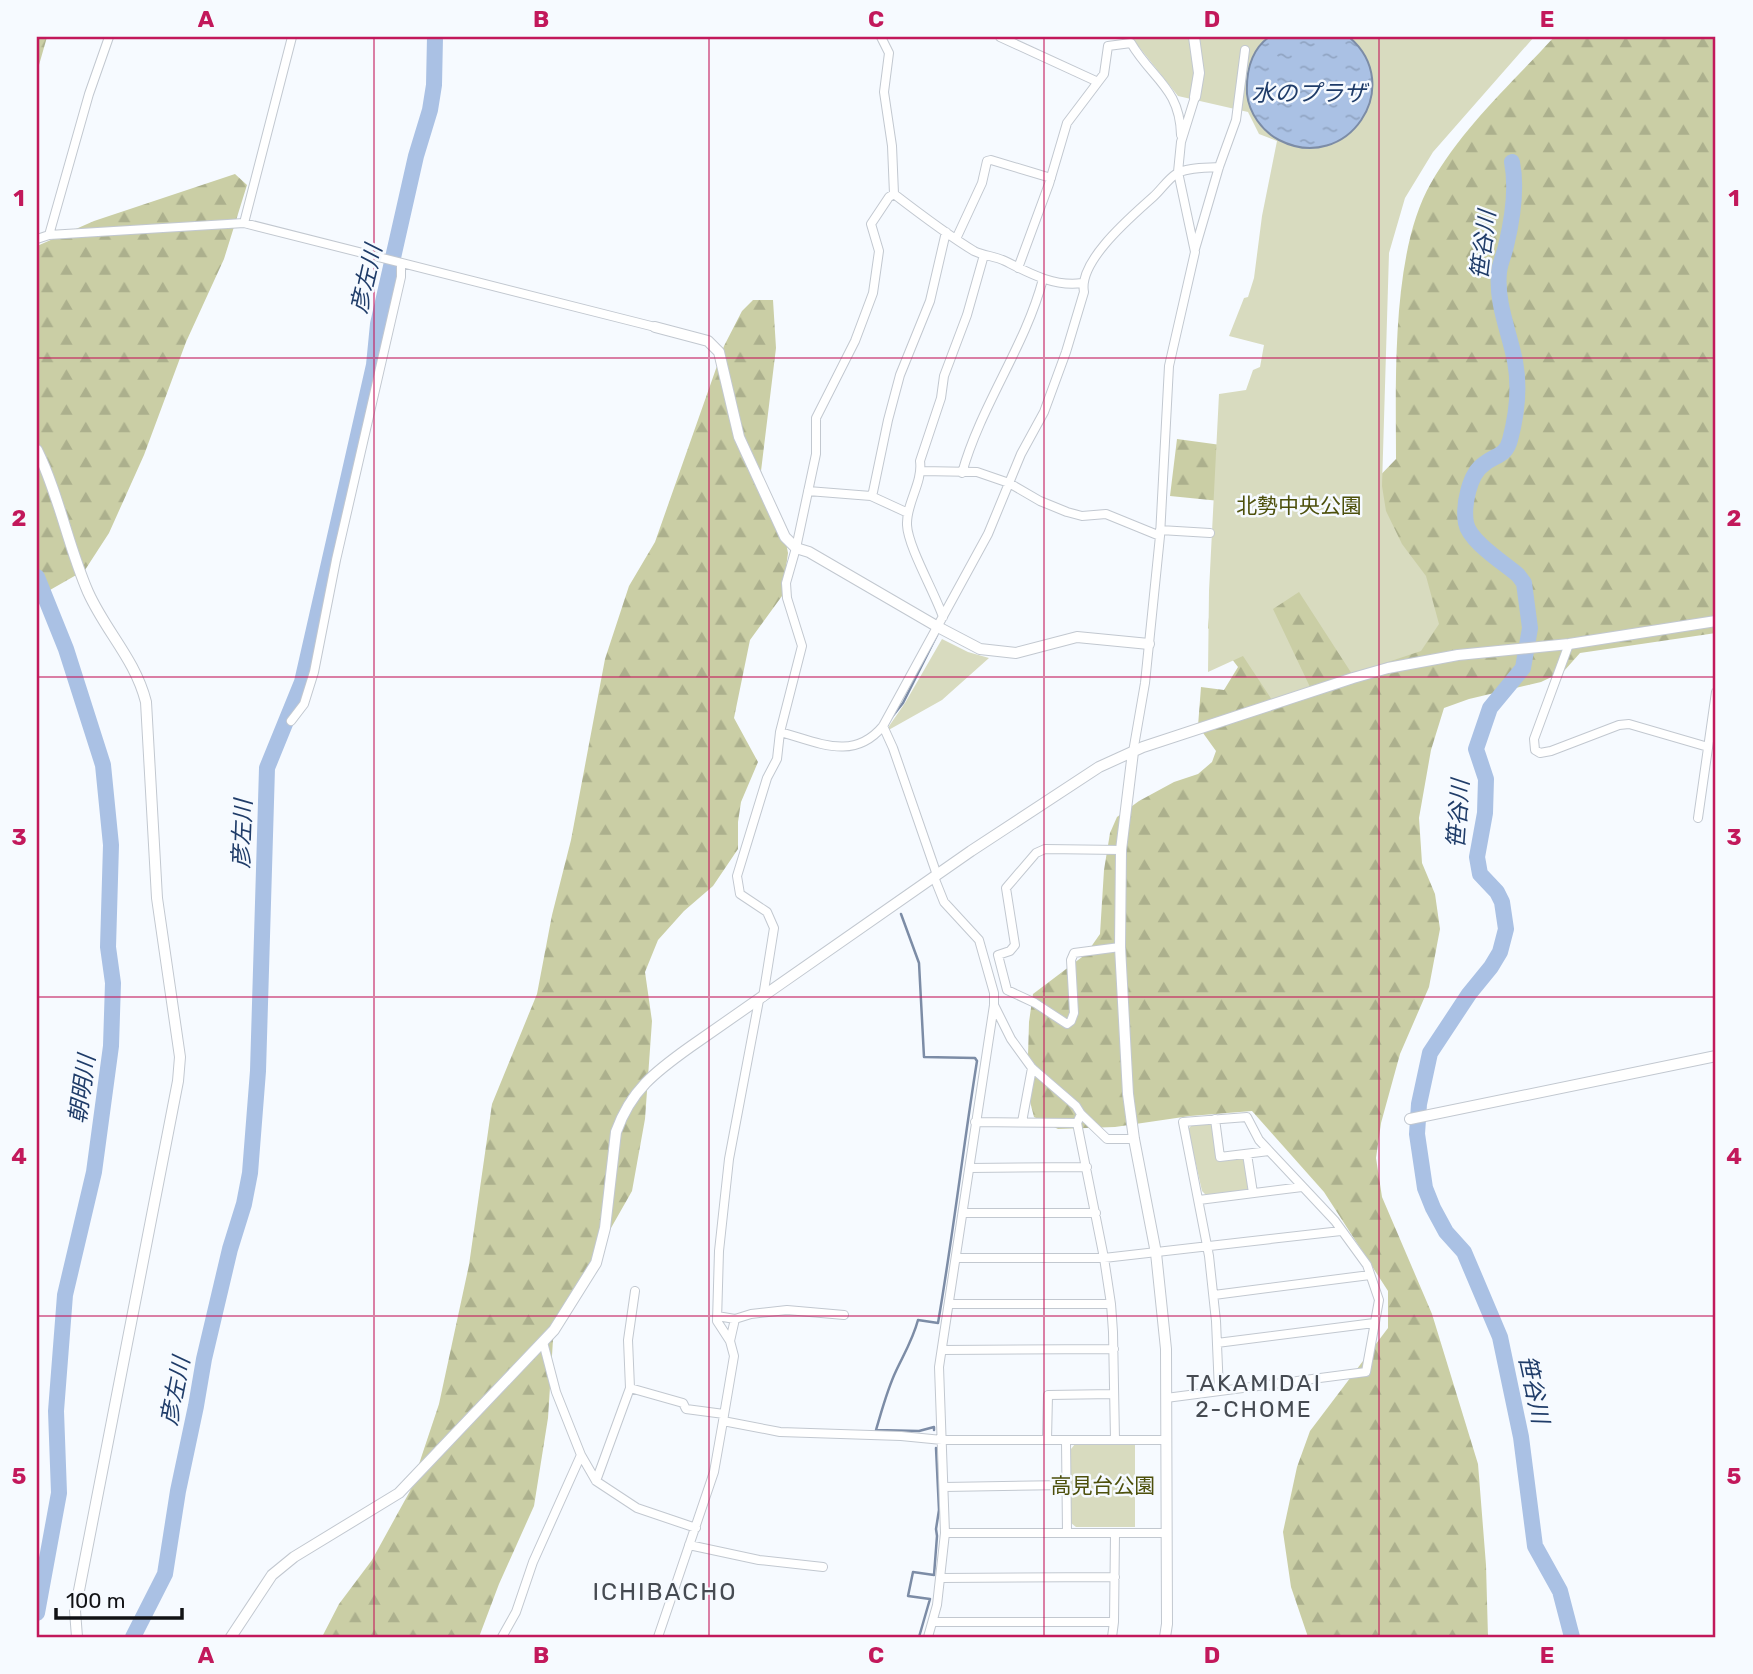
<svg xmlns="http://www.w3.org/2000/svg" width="1753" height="1674" font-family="Rubik,'Noto Sans JP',sans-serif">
  <defs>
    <pattern id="forest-firs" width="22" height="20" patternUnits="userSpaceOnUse" patternTransform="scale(1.75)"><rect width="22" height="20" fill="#cacea5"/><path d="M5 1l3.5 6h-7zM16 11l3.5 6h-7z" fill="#acb08d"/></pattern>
    <pattern id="water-ripples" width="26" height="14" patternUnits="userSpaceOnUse" patternTransform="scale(1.75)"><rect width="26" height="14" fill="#aac1e4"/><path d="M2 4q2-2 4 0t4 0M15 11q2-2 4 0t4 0" fill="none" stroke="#91a5c3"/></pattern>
  </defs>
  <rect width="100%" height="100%" fill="#f6faff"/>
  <path fill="url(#forest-firs)" d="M 37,37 L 47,37 L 37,72 Z
    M 1554,37 L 1716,37 L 1716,633 L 1580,653 L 1564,671 L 1541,682 L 1469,699 L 1444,708 L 1431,750 L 1419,818 L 1422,863 L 1435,894 L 1440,929 L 1429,987 L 1400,1054 L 1381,1123 L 1376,1158 L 1382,1197 L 1432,1314 L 1478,1464 L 1486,1565 L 1488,1637 L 1308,1637 L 1291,1587 L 1283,1532 L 1297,1467 L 1310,1431 L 1388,1328 L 1388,1291 L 1324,1192 L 1252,1111 L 1190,1116 L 1115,1127 L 1058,1129 L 1034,1117 L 1027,1090 L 1029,1022 L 1033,994 L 1086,954 L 1100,934 L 1104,870 L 1110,833 L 1117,817 L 1139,801 L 1174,782 L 1198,774 L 1212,762 L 1216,751 L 1198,726 L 1201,687 L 1224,690 L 1238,667 L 1208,628 L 1220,501 L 1170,496 L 1177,439 L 1243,448 L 1315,543 L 1396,459 C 1396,380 1391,252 1431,183 C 1462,128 1512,83 1554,37 Z
    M 235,174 L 247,185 L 224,259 L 186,342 L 144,455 L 109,533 L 85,570 L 50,590 L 37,595 L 37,246 L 94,221 Z
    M 753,300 L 773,300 L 776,348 L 761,471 L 766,491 L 781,517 L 788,553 L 782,596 L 750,640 L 734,718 L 758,762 L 741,802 L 738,822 L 738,849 L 713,886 L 684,911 L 658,940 L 645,972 L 652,1021 L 645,1119 L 632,1191 L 569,1302 L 553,1340 L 548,1418 L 534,1506 L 499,1584 L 479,1637 L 322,1637 L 339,1604 L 372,1560 L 410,1491 L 439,1404 L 469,1265 L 492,1104 L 537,994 L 552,915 L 571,840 L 605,659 L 629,586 L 655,542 L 724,346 L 742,311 Z"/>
  <path fill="#d8dbbf" d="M 1131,37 L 1534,37 L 1433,152 L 1405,198 L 1389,253 L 1382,486 L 1386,511 L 1402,544 L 1426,576 L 1439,624 L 1421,651 L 1352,674 L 1299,592 L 1273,609 L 1310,687 L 1272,700 L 1243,656 L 1208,672 L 1209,591 L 1219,394 L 1246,390 L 1253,370 L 1260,367 L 1264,345 L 1229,336 L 1244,298 L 1248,297 L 1254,278 L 1262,216 L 1277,141 L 1259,134 L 1248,112 L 1178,96 Z
    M 942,639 L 968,652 L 989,658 L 942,700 L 885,732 L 905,703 Z
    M 1213,1123 L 1218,1159 L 1244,1156 L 1250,1190 L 1207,1196 L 1202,1191 L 1188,1129 L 1193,1124 Z
    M 1075,1444 L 1135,1444 L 1135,1527 L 1076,1527 L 1071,1523 L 1071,1449 Z"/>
  <path fill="url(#water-ripples)" stroke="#7c8ca6" stroke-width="2" d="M 1269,37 L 1349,37 C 1407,86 1347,175 1279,140 C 1262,131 1249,113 1247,94 C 1246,72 1251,50 1269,37 Z"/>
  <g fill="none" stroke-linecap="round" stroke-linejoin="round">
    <path stroke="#7c8ca6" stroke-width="2.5" d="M 891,718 L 903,703 L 937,635
      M 901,914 L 919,963 L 924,1057 L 975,1058 L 977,1061 C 963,1148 953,1236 938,1323 L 918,1320 C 913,1339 904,1354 896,1371 C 887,1390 882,1410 876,1430 L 919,1431 L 934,1427 L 934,1430
      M 919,1637 L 930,1599 L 908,1596 L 913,1572 L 934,1575 L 937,1536 L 936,1529 L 939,1510 L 936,1448"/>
    <path stroke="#aac1e4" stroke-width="16" d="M 1512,162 C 1517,187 1512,221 1506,246 C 1504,255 1500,263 1499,272 C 1496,303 1509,331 1515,361 C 1520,388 1517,414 1510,440 C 1506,456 1495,455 1484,464 C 1469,474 1463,506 1466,523 C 1469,541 1504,563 1518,575 L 1524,583 L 1530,628 L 1523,668 L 1490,708 L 1476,749 L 1486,779 L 1485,813 L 1477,857 L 1480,874 L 1497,892 L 1502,902 L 1506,929 L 1500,952 L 1491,967 L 1469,994 L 1430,1053 L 1419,1104 L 1417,1134 L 1425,1188 L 1433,1208 L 1446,1232 L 1464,1252 L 1500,1337 L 1521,1437 L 1535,1546 L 1560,1591 L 1572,1637
      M 37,577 L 66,649 L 103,765 L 111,845 L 108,947 L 113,983 L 111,1046 L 94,1172 L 65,1295 L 56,1411 L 59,1493 L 37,1613
      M 133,1637 L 165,1574 L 178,1491 L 196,1406 L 204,1359 L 230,1249 L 244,1204 L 250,1173 L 258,1071 L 267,768 L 302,682 L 374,365 L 378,324 L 416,156 L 430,110 L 434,85 L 435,37"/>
    <defs>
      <path id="minor" d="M 1000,37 L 1098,82
        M 894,194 C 920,214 946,234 974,251 C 984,256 995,256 1005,261 C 1029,273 1054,287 1082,283
        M 244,223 L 292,37
        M 49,235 L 89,94 L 109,37
        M 37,239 L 49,235 L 244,223 L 655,327
        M 956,239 L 982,183 L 987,161 L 991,160 L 1051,178
        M 1195,249 L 1219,167 L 1236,120 L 1245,50
        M 1018,268 L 1049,184 L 1067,123 L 1104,74 L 1108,46 L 1131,43 C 1152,79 1180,88 1181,135
        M 921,471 L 977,472 L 1009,483 L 1040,501 L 1067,512 L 1082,516 L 1106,514 L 1160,536
        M 962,473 C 981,405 1025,347 1043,279
        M 808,491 L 871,496 L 873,492 L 888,420 L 900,375 L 930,301 L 946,232
        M 871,496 L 908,513
        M 1160,530 L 1210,533
        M 943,617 C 935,593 908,547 907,525 C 906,503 923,483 920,461 L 941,398 L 944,376 L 967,315 L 984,255
        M 1569,644 L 1534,739 L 1535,750 L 1540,753 L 1551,751 L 1619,725 L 1629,724 L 1708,747
        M 291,721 L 304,704 L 314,672 L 336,560 L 401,277 L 401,263
        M 883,726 L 893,748 L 937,875
        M 780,732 C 818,742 853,762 883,726 L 988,534 L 1021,454 L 1044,412 L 1066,352 L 1084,292 C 1078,261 1132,216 1153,197 C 1161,190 1167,180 1176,174 C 1186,167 1207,168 1219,167
        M 1133,752 L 1145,683 L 1160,536 L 1169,366 L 1195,252 L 1178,172 L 1181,142 L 1195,97
        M 1698,818 L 1716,692
        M 1120,947 L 1074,953 L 1071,960 L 1074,1013 L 1071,1021 L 1067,1024 L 1035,1003 L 1007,990 L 998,955 L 1010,951 L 1015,945 L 1006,888 L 1036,853 L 1045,849 L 1121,850
        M 763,997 L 774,928 L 767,912 L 740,894 L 737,876 L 767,778 L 777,759 L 780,732 L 802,646 L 787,598 L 786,583 L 796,548 L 816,454 L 816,418 L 855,341 L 873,293 L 879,251 L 871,224 L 889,197 L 894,194 L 892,146 L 884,92 L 889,53 L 881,37
        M 994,1005 L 1011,1039 L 1032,1068 L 1076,1106 L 1081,1114 L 1077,1123 L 1104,1258 L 1111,1304 L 1113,1332 L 1115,1440
        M 1081,1114 L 1107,1139 L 1134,1139
        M 1215,1119 L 1220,1157 L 1269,1151
        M 975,1122 L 1077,1123
        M 1022,1122 L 1032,1068
        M 1247,1154 L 1253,1193
        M 970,1168 L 1087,1167
        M 1199,1200 L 1302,1187
        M 963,1213 L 1096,1213
        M 956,1258 L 1104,1258 L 1341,1231
        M 1214,1295 L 1370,1275
        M 949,1304 L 1111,1304
        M 717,1316 L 735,1319 L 751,1314 L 787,1310 L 844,1315
        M 730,1341 L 735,1319
        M 543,1342 L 556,1392 L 581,1455
        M 1217,1343 L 1374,1323
        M 942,1350 L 1114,1349
        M 630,1388 L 683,1403 L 686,1409 L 724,1414
        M 1166,1398 L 1366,1372 L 1379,1300 L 1367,1265 L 1335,1221 L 1259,1140 L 1247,1117 L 1183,1122 L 1209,1256 L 1216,1321 L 1219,1391
        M 723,1421 L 780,1432 L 901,1436 L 942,1440 L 1167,1440
        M 1047,1440 L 1048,1395 L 1114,1394
        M 1066,1441 L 1067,1533
        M 596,1481 L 630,1388 L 628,1340 L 635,1291
        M 944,1487 L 1067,1485
        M 945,1533 L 1167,1533
        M 689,1545 L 759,1560 L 823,1567
        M 941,1578 L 1115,1577
        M 933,1622 L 1114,1622
        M 502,1637 L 516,1612 L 533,1562 L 581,1455 L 596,1481 L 637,1508 L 696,1528
        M 658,1637 L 714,1472 L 723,1421 L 734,1356 L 730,1341 L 717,1321 L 719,1251 L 729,1159 L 759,1000
        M 928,1637 L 937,1605 L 945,1533 L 939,1367 L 994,1005 L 994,993 L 979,940 L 944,902 L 934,877
        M 1112,1637 L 1114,1622 L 1115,1533"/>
      <path id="tertiary" d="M 1194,37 L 1199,73 L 1195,97
        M 655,327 L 708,341 L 719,352 L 739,437 L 785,537 L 796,548 L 809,552 L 938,627 L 980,649 L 1016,653 L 1077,637 L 1149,644
        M 37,450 C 59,495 68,546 88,592 C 106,632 135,659 146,702 L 157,898 L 180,1057 L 178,1081 L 75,1611 L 77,1637
        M 1133,752 L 1121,850 L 1120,947 L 1128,1094 L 1134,1139 L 1156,1253 L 1166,1349 L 1167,1624 L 1165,1637
        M 1410,1119 L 1716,1056
        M 231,1637 L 272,1575 L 294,1557 L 399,1493 L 554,1330 L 596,1263 L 605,1228 L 616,1132 C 631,1090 655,1072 690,1047 L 971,851 L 1099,767 L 1143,747 L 1353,678 L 1388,668 L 1458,655 L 1569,644 L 1716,621"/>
    </defs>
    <use href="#minor" stroke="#c2c8d0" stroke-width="10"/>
    <use href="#tertiary" stroke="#c2c8d0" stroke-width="12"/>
    <use href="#minor" stroke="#fff" stroke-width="8"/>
    <use href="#tertiary" stroke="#fff" stroke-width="10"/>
  </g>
  <path fill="none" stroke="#c2185b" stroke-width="2" stroke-opacity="0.55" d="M 374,37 L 374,1637M 709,37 L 709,1637M 1044,37 L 1044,1637M 1379,37 L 1379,1637M 37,358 L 1716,358M 37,677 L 1716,677M 37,997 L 1716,997M 37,1316 L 1716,1316"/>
  <g text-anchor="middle" stroke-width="5" stroke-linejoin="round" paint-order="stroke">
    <g font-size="21" fill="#4d500c" stroke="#f6faff">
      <text x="1299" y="513">北勢中央公園</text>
      <text x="1103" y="1493">高見台公園</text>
    </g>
    <g font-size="23" font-style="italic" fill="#1f3c69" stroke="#f6faff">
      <text x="1309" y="101">水のプラザ</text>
      <text transform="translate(1483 245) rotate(-83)" y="8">笹谷川</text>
      <text transform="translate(366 279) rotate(-77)" y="8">彦左川</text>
      <text transform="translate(1458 814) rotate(-86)" y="8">笹谷川</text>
      <text transform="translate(242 834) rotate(-88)" y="8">彦左川</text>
      <text transform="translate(82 1089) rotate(-82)" y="8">朝明川</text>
      <text transform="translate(1534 1389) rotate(78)" y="8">笹谷川</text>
      <text transform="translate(175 1391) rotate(-79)" y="8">彦左川</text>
    </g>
    <g font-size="23" letter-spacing="2" fill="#464b52" stroke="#f6faff">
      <text x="1254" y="1391">TAKAMIDAI<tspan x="1254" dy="26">2-CHOME</tspan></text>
    </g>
    <g font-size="24" letter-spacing="2" fill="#464b52" stroke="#f6faff">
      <text x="665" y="1600">ICHIBACHO</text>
    </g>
  </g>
  <rect width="1753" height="1674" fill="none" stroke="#f6faff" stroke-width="77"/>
  <path d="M56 1608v10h126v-10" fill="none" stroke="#111215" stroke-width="3.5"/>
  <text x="66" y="1608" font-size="21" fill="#111215" stroke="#f6faff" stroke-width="5" paint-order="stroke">100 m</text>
  <rect x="38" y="38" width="1676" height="1598" fill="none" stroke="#c2185b" stroke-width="2.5"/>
  <g font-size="23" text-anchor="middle" font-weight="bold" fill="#c2185b">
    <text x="206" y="27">A</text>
    <text x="541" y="27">B</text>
    <text x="876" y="27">C</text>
    <text x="1212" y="27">D</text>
    <text x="1547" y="27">E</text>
    <text x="19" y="206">1</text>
    <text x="1734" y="206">1</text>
    <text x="19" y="526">2</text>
    <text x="1734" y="526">2</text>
    <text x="19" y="845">3</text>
    <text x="1734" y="845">3</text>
    <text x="19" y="1164">4</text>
    <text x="1734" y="1164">4</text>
    <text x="19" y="1484">5</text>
    <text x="1734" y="1484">5</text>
    <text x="206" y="1663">A</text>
    <text x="541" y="1663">B</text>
    <text x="876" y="1663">C</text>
    <text x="1212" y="1663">D</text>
    <text x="1547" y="1663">E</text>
  </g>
</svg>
